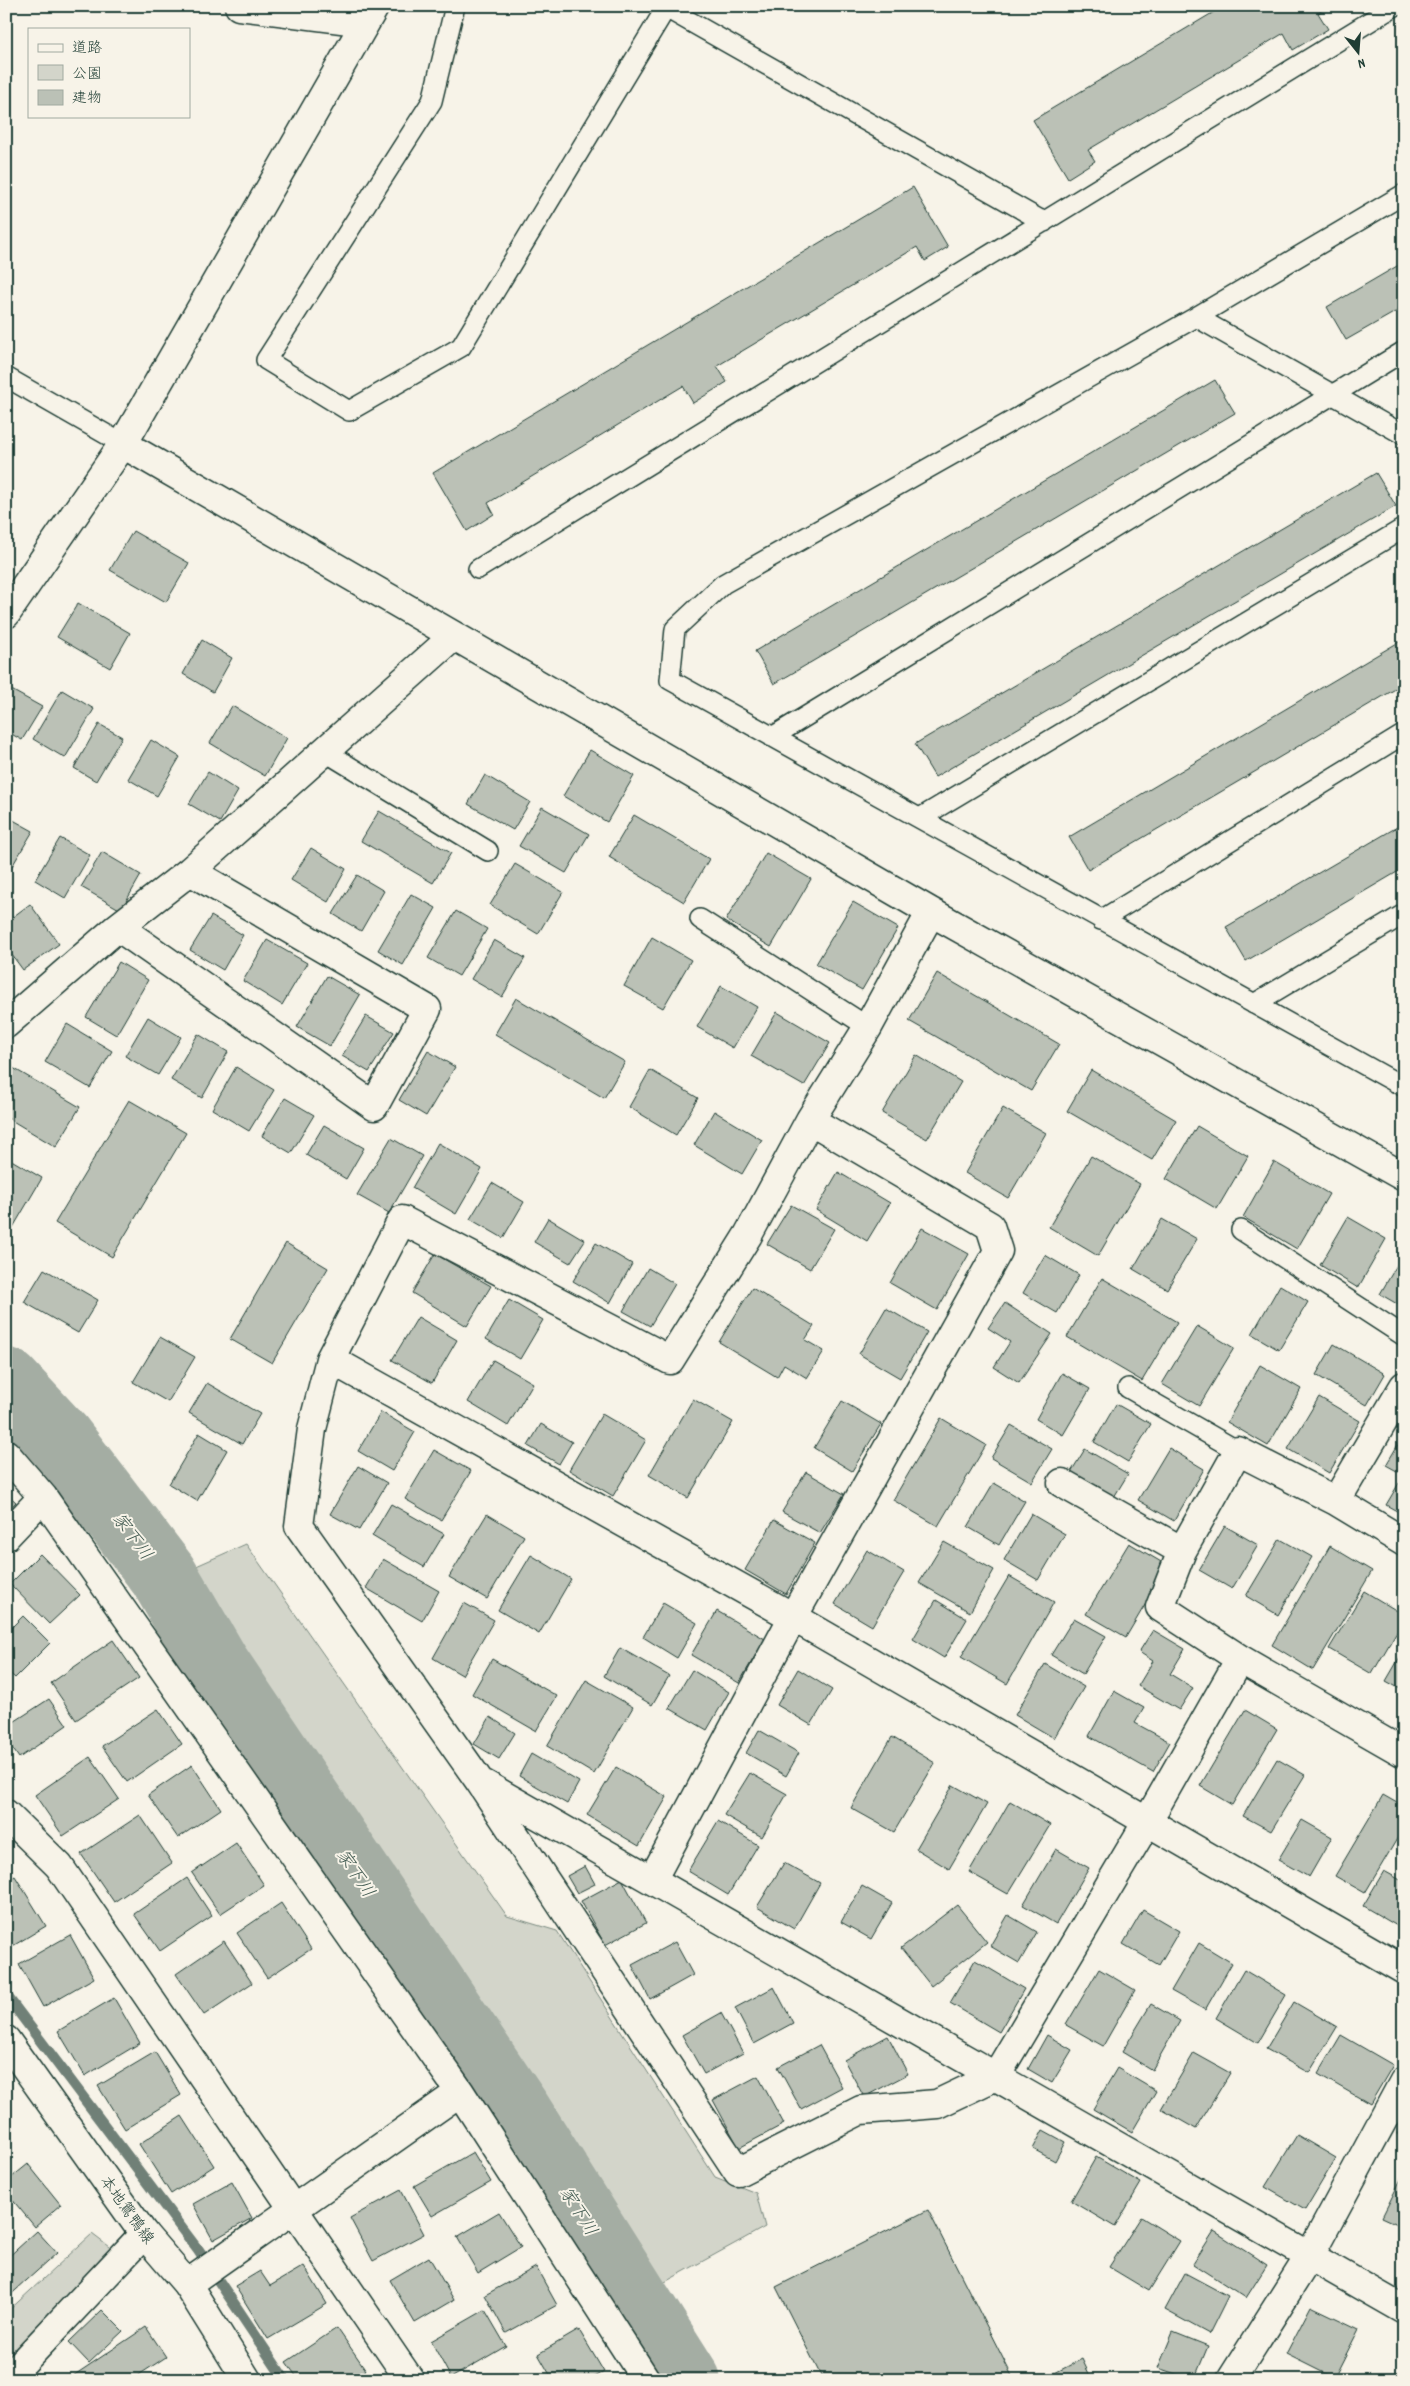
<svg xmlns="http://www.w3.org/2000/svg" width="1410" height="2386" font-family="Dekko,'Klee One',sans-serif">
  <rect width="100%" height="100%" fill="#f7f3e8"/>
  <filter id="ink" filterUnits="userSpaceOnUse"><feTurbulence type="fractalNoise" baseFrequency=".02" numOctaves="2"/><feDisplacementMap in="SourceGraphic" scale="10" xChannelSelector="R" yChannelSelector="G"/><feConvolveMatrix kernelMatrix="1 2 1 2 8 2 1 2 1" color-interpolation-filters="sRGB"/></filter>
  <g filter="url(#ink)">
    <path fill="#d3d5ca" stroke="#79897f" d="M 246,1544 L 507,1916 L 557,1931 L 715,2177 L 756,2193 L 765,2227 L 654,2288 L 176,1575 Z
      M 92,2234 L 113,2250 L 6,2364 L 6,2313 Z"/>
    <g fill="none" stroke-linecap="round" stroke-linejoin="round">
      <path stroke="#6f8077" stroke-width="11" d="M 6,1995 L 198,2250 L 285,2380"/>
      <path stroke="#a4ada3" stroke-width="69" d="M 6,1382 L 59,1439 L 163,1575 L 215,1664 L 517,2112 L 686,2380"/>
    </g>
    <path fill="#bbc1b6" stroke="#1f3d34" d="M 1224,6 L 1329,6 L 1318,13 L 1328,29 L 1293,50 L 1284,33 L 1088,150 L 1095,161 L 1068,178 L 1033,120 Z
      M 913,187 L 948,247 L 925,261 L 917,247 L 717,366 L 727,382 L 693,403 L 683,386 L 488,503 L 494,514 L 467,531 L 433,473 Z
      M 1404,262 L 1404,307 L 1346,340 L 1327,307 Z
      M 1215,380 L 1235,413 L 774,684 L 755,651 Z
      M 1376,473 L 1396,506 L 935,777 L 915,744 Z
      M 133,531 L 189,563 L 166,602 L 110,570 Z
      M 78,603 L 130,633 L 110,668 L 57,637 Z
      M 1404,639 L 1404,684 L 1088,870 L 1069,837 Z
      M 202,640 L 232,658 L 213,692 L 183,674 Z
      M 6,687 L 42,707 L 22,740 L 6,731 Z
      M 62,690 L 94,709 L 65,758 L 33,739 Z
      M 232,706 L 287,738 L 265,776 L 210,743 Z
      M 99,724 L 122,737 L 96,781 L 74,768 Z
      M 151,740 L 180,757 L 157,796 L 128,779 Z
      M 590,750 L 634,776 L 607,822 L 563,796 Z
      M 208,772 L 238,791 L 220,822 L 189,804 Z
      M 485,775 L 530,802 L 513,830 L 468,804 Z
      M 542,807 L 589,834 L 566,873 L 519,846 Z
      M 379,811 L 451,853 L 433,883 L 361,841 Z
      M 634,815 L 709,859 L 684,902 L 609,857 Z
      M 6,816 L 33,831 L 11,868 L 6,865 Z
      M 1404,823 L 1404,868 L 1246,961 L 1226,927 Z
      M 60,838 L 90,855 L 65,898 L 35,880 Z
      M 311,848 L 346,869 L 328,902 L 291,880 Z
      M 102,852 L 141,875 L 121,910 L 81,887 Z
      M 766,853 L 811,879 L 771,947 L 726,920 Z
      M 515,864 L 563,892 L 538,934 L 490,905 Z
      M 357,875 L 384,891 L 361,931 L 333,914 Z
      M 411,894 L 436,908 L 403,965 L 378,950 Z
      M 853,902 L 898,928 L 862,990 L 816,964 Z
      M 30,904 L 59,944 L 23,970 L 6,947 L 6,922 Z
      M 456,911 L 487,929 L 459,976 L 428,958 Z
      M 211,916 L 243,935 L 223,970 L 190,950 Z
      M 652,937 L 691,960 L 663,1008 L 624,986 Z
      M 267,940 L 307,963 L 282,1005 L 243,981 Z
      M 494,940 L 525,958 L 502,997 L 471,979 Z
      M 119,962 L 148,980 L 116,1035 L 86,1017 Z
      M 937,973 L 1059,1044 L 1031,1091 L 909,1021 Z
      M 327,976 L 360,995 L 330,1046 L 297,1027 Z
      M 721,986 L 757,1007 L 733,1048 L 697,1027 Z
      M 516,998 L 625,1062 L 604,1098 L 495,1034 Z
      M 777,1012 L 830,1043 L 804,1086 L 751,1056 Z
      M 366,1016 L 394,1032 L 369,1072 L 342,1056 Z
      M 148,1017 L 181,1037 L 158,1075 L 125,1056 Z
      M 67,1024 L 112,1051 L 90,1088 L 45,1062 Z
      M 198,1034 L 228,1052 L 202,1098 L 171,1080 Z
      M 428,1051 L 455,1067 L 426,1116 L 399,1100 Z
      M 916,1055 L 961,1082 L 927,1139 L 882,1113 Z
      M 236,1067 L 274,1090 L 249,1131 L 212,1109 Z
      M 13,1068 L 80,1107 L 56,1147 L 6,1117 L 6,1079 Z
      M 650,1070 L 698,1098 L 676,1135 L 629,1107 Z
      M 1091,1070 L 1176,1120 L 1152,1160 L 1067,1111 Z
      M 285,1098 L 314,1115 L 291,1153 L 262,1136 Z
      M 129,1100 L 186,1133 L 112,1257 L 55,1223 Z
      M 1003,1108 L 1046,1133 L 1008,1198 L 965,1173 Z
      M 714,1111 L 762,1140 L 742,1174 L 694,1145 Z
      M 324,1125 L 364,1148 L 346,1179 L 306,1155 Z
      M 1197,1126 L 1248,1156 L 1217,1209 L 1166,1179 Z
      M 391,1138 L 422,1156 L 389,1213 L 357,1195 Z
      M 438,1143 L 482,1169 L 456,1214 L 412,1188 Z
      M 1091,1156 L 1140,1184 L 1098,1256 L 1049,1227 Z
      M 8,1158 L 42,1178 L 8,1236 L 6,1235 Z
      M 1274,1162 L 1329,1194 L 1297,1249 L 1243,1217 Z
      M 838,1172 L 890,1203 L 867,1241 L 816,1210 Z
      M 492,1183 L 524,1202 L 503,1238 L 470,1219 Z
      M 791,1205 L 834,1229 L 810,1269 L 767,1244 Z
      M 1348,1217 L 1386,1239 L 1358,1288 L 1320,1265 Z
      M 548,1218 L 585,1240 L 570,1263 L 534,1242 Z
      M 1162,1219 L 1197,1239 L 1167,1289 L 1133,1269 Z
      M 922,1228 L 969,1254 L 937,1310 L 890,1283 Z
      M 286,1243 L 328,1268 L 272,1363 L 230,1339 Z
      M 596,1243 L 632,1264 L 610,1303 L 573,1281 Z
      M 1404,1253 L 1404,1308 L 1380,1294 Z
      M 435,1254 L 491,1286 L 467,1326 L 412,1293 Z
      M 1045,1255 L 1079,1275 L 1057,1313 L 1023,1293 Z
      M 648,1268 L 675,1284 L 650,1326 L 623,1311 Z
      M 44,1269 L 98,1300 L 78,1333 L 24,1302 Z
      M 1102,1278 L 1177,1322 L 1142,1381 L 1067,1337 Z
      M 1280,1285 L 1308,1302 L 1279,1350 L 1252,1334 Z
      M 752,1288 L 814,1326 L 805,1340 L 824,1351 L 807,1378 L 784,1364 L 777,1377 L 719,1342 Z
      M 509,1300 L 543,1320 L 520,1359 L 486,1339 Z
      M 1005,1303 L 1052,1334 L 1019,1383 L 994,1367 L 1010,1342 L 988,1328 Z
      M 886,1308 L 927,1332 L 900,1378 L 859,1354 Z
      M 418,1317 L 457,1340 L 432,1383 L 392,1360 Z
      M 1197,1326 L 1234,1348 L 1199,1406 L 1162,1384 Z
      M 160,1337 L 195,1357 L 168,1402 L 133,1382 Z
      M 1334,1344 L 1385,1374 L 1367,1405 L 1316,1375 Z
      M 493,1360 L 533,1383 L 508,1426 L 468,1402 Z
      M 1260,1365 L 1301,1389 L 1268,1446 L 1227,1422 Z
      M 1062,1373 L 1090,1389 L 1063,1435 L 1036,1419 Z
      M 207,1383 L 260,1414 L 242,1444 L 189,1413 Z
      M 1319,1397 L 1360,1421 L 1329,1473 L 1288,1449 Z
      M 693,1399 L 733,1422 L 688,1498 L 649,1475 Z
      M 842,1401 L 881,1424 L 852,1471 L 814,1448 Z
      M 1116,1404 L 1151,1424 L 1128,1462 L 1094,1442 Z
      M 381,1412 L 415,1432 L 392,1471 L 358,1451 Z
      M 602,1414 L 646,1440 L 613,1496 L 569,1470 Z
      M 941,1418 L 986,1445 L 938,1526 L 893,1500 Z
      M 541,1424 L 572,1442 L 559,1464 L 528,1446 Z
      M 1011,1425 L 1052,1449 L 1032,1482 L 991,1458 Z
      M 199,1433 L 227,1450 L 197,1501 L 169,1484 Z
      M 1399,1443 L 1404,1445 L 1404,1475 L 1386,1465 Z
      M 1169,1448 L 1204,1469 L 1174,1521 L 1138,1500 Z
      M 1085,1449 L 1128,1474 L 1114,1497 L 1071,1472 Z
      M 434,1450 L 471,1471 L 441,1520 L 405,1499 Z
      M 358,1466 L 387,1483 L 359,1530 L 330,1514 Z
      M 806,1472 L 844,1494 L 820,1533 L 782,1512 Z
      M 994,1483 L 1025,1501 L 999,1545 L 968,1527 Z
      M 1399,1483 L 1404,1485 L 1404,1515 L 1386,1505 Z
      M 6,1493 L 16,1502 L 6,1513 Z
      M 391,1504 L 444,1534 L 424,1567 L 372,1536 Z
      M 487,1514 L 524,1536 L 487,1599 L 449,1577 Z
      M 1031,1514 L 1065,1534 L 1038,1580 L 1004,1560 Z
      M 774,1520 L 815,1543 L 786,1594 L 745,1570 Z
      M 1225,1526 L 1258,1545 L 1232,1589 L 1199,1570 Z
      M 1280,1539 L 1312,1557 L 1278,1615 L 1246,1596 Z
      M 944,1542 L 994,1570 L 970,1612 L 919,1583 Z
      M 1129,1543 L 1168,1566 L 1126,1637 L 1086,1614 Z
      M 1330,1546 L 1372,1571 L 1313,1670 L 1272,1645 Z
      M 867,1550 L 904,1572 L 872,1626 L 835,1604 Z
      M 40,1554 L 80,1595 L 49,1624 L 10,1584 Z
      M 531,1555 L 571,1579 L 539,1634 L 498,1610 Z
      M 383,1559 L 439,1591 L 422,1621 L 366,1588 Z
      M 1009,1576 L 1054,1602 L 1007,1684 L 961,1657 Z
      M 1364,1591 L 1404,1615 L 1404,1619 L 1372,1674 L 1329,1649 Z
      M 936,1600 L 967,1619 L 944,1658 L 913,1639 Z
      M 464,1603 L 494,1620 L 462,1675 L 433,1658 Z
      M 663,1603 L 697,1623 L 677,1658 L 643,1637 Z
      M 717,1611 L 765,1639 L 739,1683 L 691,1655 Z
      M 23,1616 L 50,1643 L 15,1678 L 6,1670 L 6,1633 Z
      M 1074,1618 L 1106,1636 L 1083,1674 L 1051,1655 Z
      M 1153,1630 L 1185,1649 L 1170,1674 L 1193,1688 L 1179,1710 L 1138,1686 L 1153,1661 L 1139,1652 Z
      M 113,1640 L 139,1678 L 76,1720 L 51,1683 Z
      M 620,1648 L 669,1676 L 652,1705 L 604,1676 Z
      M 1404,1650 L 1404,1691 L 1386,1681 Z
      M 492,1659 L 557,1696 L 536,1731 L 472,1694 Z
      M 1045,1664 L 1084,1687 L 1054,1738 L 1015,1715 Z
      M 798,1669 L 832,1690 L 811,1725 L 777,1705 Z
      M 692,1670 L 729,1692 L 707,1730 L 669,1708 Z
      M 586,1680 L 633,1707 L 594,1774 L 547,1746 Z
      M 1114,1691 L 1144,1708 L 1135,1723 L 1170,1742 L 1153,1772 L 1089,1736 Z
      M 49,1699 L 67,1725 L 19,1758 L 6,1739 L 6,1727 Z
      M 158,1709 L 182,1744 L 127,1782 L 102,1746 Z
      M 1245,1710 L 1277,1729 L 1232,1805 L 1200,1786 Z
      M 490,1717 L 515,1733 L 499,1759 L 474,1744 Z
      M 759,1730 L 799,1753 L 786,1776 L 746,1753 Z
      M 892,1737 L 935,1763 L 894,1832 L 851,1808 Z
      M 531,1754 L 579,1782 L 567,1804 L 519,1776 Z
      M 90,1757 L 119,1799 L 63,1836 L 35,1795 Z
      M 1277,1759 L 1305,1775 L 1271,1831 L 1243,1816 Z
      M 192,1765 L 221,1809 L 178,1838 L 148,1795 Z
      M 616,1767 L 667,1797 L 639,1846 L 587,1815 Z
      M 750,1773 L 787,1794 L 762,1837 L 724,1815 Z
      M 953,1785 L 987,1804 L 949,1869 L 916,1849 Z
      M 1383,1795 L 1404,1807 L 1404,1827 L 1365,1893 L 1335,1876 Z
      M 1010,1801 L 1050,1825 L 1008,1894 L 969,1872 Z
      M 140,1815 L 172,1863 L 114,1902 L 81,1854 Z
      M 1302,1820 L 1332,1837 L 1309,1877 L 1278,1860 Z
      M 718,1821 L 758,1845 L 728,1895 L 688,1871 Z
      M 236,1843 L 264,1885 L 220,1914 L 192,1873 Z
      M 1056,1849 L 1089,1868 L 1056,1924 L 1023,1905 Z
      M 784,1863 L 820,1883 L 794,1929 L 757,1907 Z
      M 585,1866 L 595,1884 L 577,1893 L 567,1876 Z
      M 1384,1871 L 1404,1882 L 1404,1930 L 1363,1906 Z
      M 15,1876 L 46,1926 L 6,1950 L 6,1881 Z
      M 187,1878 L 212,1916 L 160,1951 L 134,1914 Z
      M 622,1879 L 646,1923 L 605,1945 L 581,1901 Z
      M 862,1886 L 892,1903 L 871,1939 L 841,1922 Z
      M 281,1903 L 311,1949 L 267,1978 L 237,1933 Z
      M 957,1905 L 987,1942 L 931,1986 L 901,1948 Z
      M 1143,1910 L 1179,1931 L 1159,1965 L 1123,1944 Z
      M 1008,1915 L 1037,1932 L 1019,1963 L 990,1946 Z
      M 70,1935 L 94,1978 L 43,2007 L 19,1964 Z
      M 224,1941 L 252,1983 L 204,2015 L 176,1974 Z
      M 675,1942 L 693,1975 L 650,1999 L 632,1965 Z
      M 1199,1943 L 1232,1963 L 1205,2010 L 1171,1991 Z
      M 975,1960 L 1024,1989 L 999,2032 L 950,2003 Z
      M 1099,1969 L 1135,1990 L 1103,2046 L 1066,2025 Z
      M 1244,1970 L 1286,1995 L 1258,2043 L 1216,2018 Z
      M 774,1987 L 793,2023 L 754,2044 L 735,2008 Z
      M 114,1998 L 140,2043 L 85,2076 L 58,2031 Z
      M 1294,2002 L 1337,2027 L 1309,2073 L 1266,2049 Z
      M 1151,2004 L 1180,2021 L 1152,2070 L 1122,2052 Z
      M 721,2013 L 743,2053 L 704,2074 L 682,2035 Z
      M 1047,2035 L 1072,2050 L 1052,2083 L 1028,2069 Z
      M 1341,2035 L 1393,2065 L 1370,2104 L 1318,2074 Z
      M 888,2036 L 908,2074 L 864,2097 L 844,2060 Z
      M 819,2045 L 842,2087 L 801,2109 L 778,2067 Z
      M 155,2052 L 181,2095 L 125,2129 L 98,2086 Z
      M 1194,2053 L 1230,2073 L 1196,2129 L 1161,2109 Z
      M 1117,2068 L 1156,2091 L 1132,2132 L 1093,2109 Z
      M 758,2076 L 784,2124 L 739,2148 L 713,2100 Z
      M 182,2116 L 214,2166 L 171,2194 L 139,2144 Z
      M 1404,2121 L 1404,2137 L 1397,2134 Z
      M 1043,2130 L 1065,2142 L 1055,2161 L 1033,2149 Z
      M 1297,2135 L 1336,2158 L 1305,2210 L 1265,2187 Z
      M 473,2152 L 491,2182 L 432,2216 L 414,2186 Z
      M 1096,2157 L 1141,2183 L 1115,2227 L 1071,2201 Z
      M 28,2164 L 61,2205 L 35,2227 L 6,2192 L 6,2182 Z
      M 1404,2173 L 1404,2227 L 1382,2217 Z
      M 232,2182 L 252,2218 L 213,2240 L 193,2204 Z
      M 401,2190 L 424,2234 L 373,2261 L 350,2218 Z
      M 928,2210 L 1014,2380 L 823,2380 L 776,2287 Z
      M 499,2212 L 521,2247 L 478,2273 L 457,2237 Z
      M 1141,2217 L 1180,2241 L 1149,2291 L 1109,2267 Z
      M 37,2231 L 57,2253 L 6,2299 L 6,2259 Z
      M 1214,2231 L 1267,2265 L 1246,2298 L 1193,2264 Z
      M 429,2257 L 454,2300 L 415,2323 L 390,2280 Z
      M 304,2266 L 327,2304 L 268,2339 L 235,2286 L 260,2271 L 270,2286 Z
      M 536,2267 L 557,2305 L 506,2333 L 485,2295 Z
      M 1185,2273 L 1228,2296 L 1209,2334 L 1165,2310 Z
      M 1311,2306 L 1359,2329 L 1334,2378 L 1286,2354 Z
      M 102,2310 L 123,2331 L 89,2363 L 69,2342 Z
      M 485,2310 L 506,2346 L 451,2378 L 431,2341 Z
      M 146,2327 L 166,2357 L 131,2380 L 67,2380 Z
      M 337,2328 L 366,2370 L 352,2380 L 299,2380 L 286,2362 Z
      M 579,2330 L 604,2372 L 589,2380 L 553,2380 L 538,2354 Z
      M 1173,2332 L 1208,2346 L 1194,2380 L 1158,2368 Z
      M 1082,2359 L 1092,2380 L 1041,2380 Z
      M 513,2373 L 518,2380 L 502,2380 Z"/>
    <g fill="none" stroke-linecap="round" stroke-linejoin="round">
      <defs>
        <path id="lane" d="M 455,6 L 432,101 L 266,360 L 349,411 L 461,347 L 666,8 L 663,6
          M 666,8 L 1044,222
          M 1404,194 L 1196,317 L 723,584 L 675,629 L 670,680 L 1404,1087
          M 1196,317 L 1404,435
          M 6,377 L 123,444
          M 478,569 L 1395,6
          M 772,737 L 1404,351
          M 324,751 L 488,851
          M 920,818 L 1404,528
          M 700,919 L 868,1027
          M 1101,920 L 1404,734
          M 1254,1004 L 1404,914
          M 1241,1230 L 1404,1336
          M 1128,1388 L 1238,1451"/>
        <path id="street" d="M 239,6 L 365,22
          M 123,444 L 931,912 L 1404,1177
          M 6,614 L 123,444 L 375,6
          M 118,927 L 374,1106 L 427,1009 L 190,871
          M 6,1024 L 118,927 L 190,871 L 453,637
          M 810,1120 L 748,1235 L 670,1360 L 402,1220 L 330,1359 L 312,1429 L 299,1526 L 480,1782 L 738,2172 L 861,2110 L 937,2104 L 996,2076 L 1147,1822 L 1240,1659
          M 330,1359 L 793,1617 L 1404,1970
          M 6,1454 L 43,1497 L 460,2092 L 646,2380
          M 1062,1483 L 1182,1551
          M 1336,1501 L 1404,1386
          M 6,1536 L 43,1497
          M 1404,1542 L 1336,1501 L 1238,1451 L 1182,1551 L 1160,1607 L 1240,1659 L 1404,1753
          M 484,1784 L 1404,2310
          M 6,1814 L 59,1866 L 410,2380
          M 652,1880 L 793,1617 L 998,1251 L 990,1226 L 810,1120 L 868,1027 L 931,912
          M 187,2284 L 460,2092
          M 6,2380 L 144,2234
          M 1231,2380 L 1309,2257 L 1404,2081"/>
        <path id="secondary" d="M 6,2040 L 144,2234 L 187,2284 L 247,2380"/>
      </defs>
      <use href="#lane" stroke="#1f3d34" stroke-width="22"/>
      <use href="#street" stroke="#1f3d34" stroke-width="31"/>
      <use href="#secondary" stroke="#1f3d34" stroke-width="31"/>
      <use href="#lane" stroke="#f7f3e8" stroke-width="19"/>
      <use href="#street" stroke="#f7f3e8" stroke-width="28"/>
      <use href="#secondary" stroke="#f7f3e8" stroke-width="28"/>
    </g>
  </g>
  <g text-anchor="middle" stroke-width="4" stroke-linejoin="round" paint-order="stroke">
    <g font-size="16" fill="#1f3d34" stroke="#f7f3e8">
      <text transform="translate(128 2209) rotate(54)" y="6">本地鴛鴨線</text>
    </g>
    <g font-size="18" font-style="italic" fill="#405950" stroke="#f7f3e8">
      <text transform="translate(133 1536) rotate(53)" y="6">家下川</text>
      <text transform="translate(356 1873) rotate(56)" y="6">家下川</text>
      <text transform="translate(579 2211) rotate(58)" y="6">家下川</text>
    </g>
  </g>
  <rect width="1410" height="2386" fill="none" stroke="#f7f3e8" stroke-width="25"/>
  <rect x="12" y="12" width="1385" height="2361" fill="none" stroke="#1f3d34" stroke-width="2" filter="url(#ink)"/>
  <rect x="28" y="28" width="162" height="90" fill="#f7f3e8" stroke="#a1aaa0"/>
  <rect x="38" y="44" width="25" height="8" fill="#f7f3e8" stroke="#a1aaa0"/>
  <text x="72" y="52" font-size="15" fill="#1f3d34">道路</text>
  <rect x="38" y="65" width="25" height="15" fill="#d3d5ca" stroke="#a1aaa0"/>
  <text x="72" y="78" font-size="15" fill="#1f3d34">公園</text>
  <rect x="38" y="90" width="25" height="15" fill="#bbc1b6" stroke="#a1aaa0"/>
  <text x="72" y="102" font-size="15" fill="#1f3d34">建物</text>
  <g transform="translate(1358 52) rotate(163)" stroke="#f7f3e8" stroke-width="4" paint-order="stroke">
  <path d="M0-4L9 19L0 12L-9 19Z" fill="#1f3d34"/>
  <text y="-8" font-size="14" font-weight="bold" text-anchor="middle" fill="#1f3d34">N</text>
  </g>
</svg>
